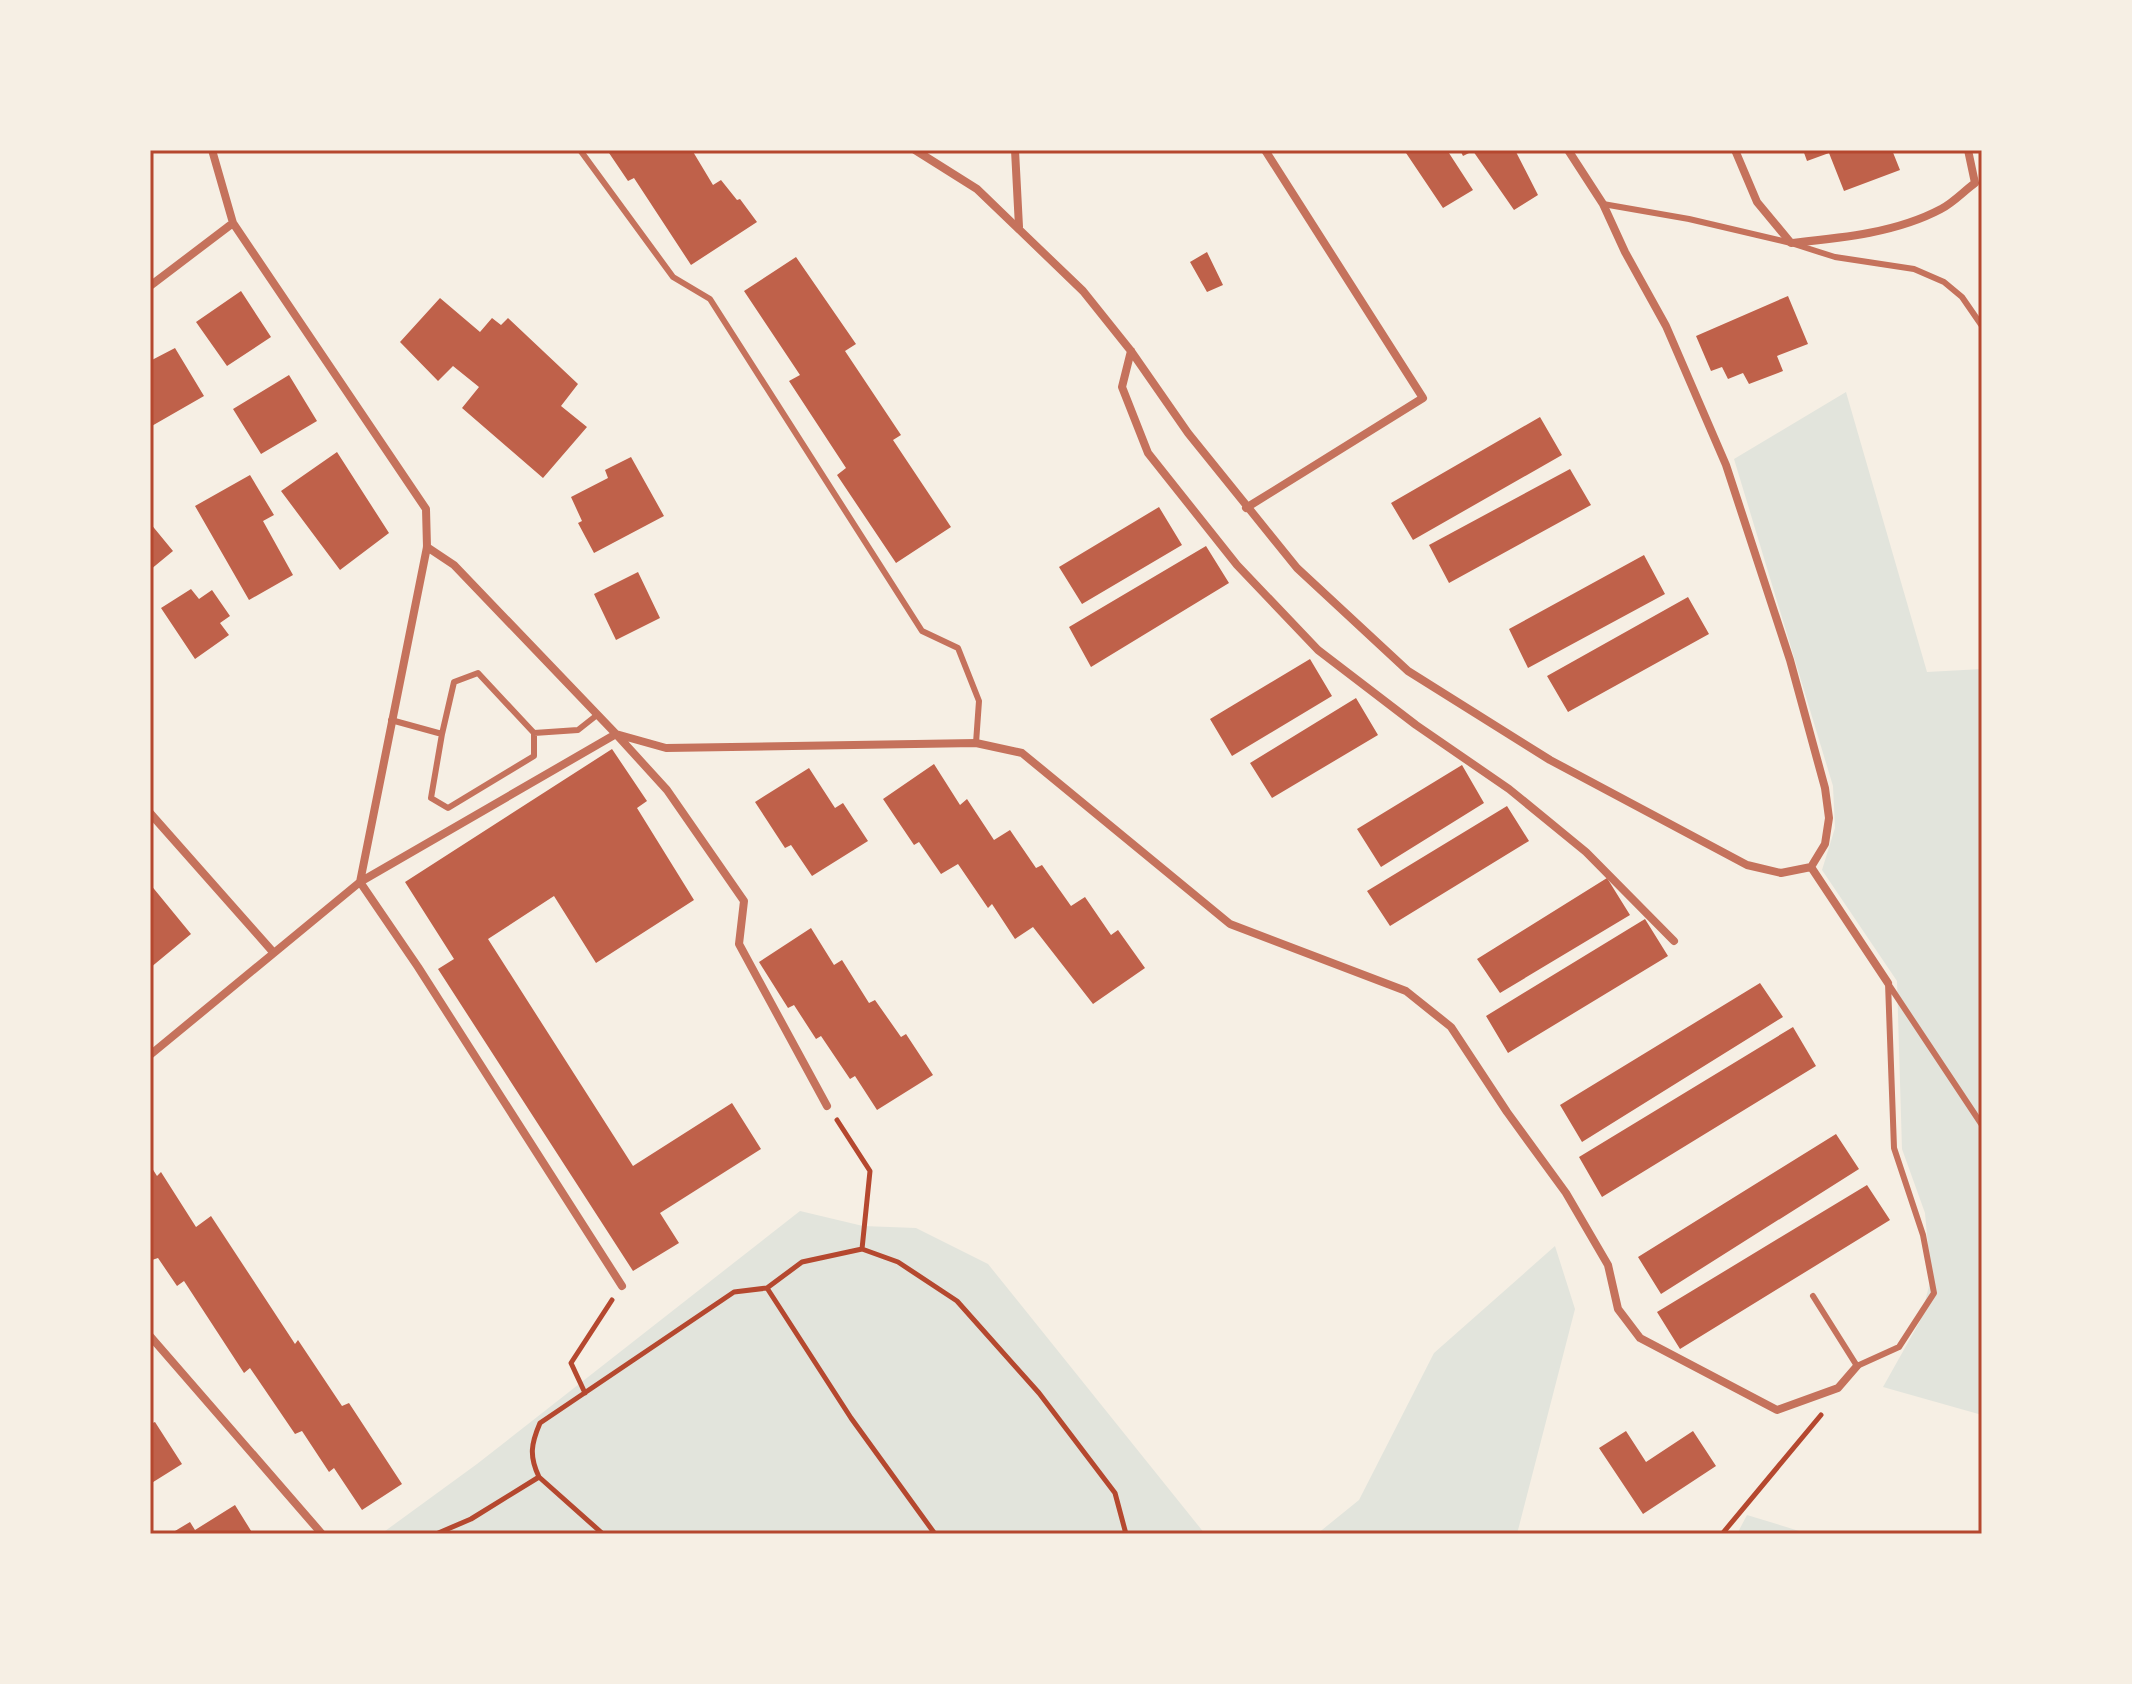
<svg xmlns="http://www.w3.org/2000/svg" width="2132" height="1684" font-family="'Libre Baskerville',serif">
  <rect width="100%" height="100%" fill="#f6efe4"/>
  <path fill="#e2e4dc" d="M 1846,392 L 1927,672 L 1982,669 L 1982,1415 L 1883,1387 L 1920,1321 L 1931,1278 L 1925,1213 L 1902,1149 L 1897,981 L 1822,870 L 1835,828 L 1833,786 L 1734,459 Z
    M 800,1211 L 863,1226 L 916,1228 L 988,1264 L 1205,1534 L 381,1534 L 477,1464 Z
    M 1555,1246 L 1575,1309 L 1517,1534 L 1317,1534 L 1359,1500 L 1434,1353 Z
    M 1747,1515 L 1809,1534 L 1737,1534 Z"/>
  <path fill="#bf614a" d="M 607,150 L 692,150 L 713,185 L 721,180 L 737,200 L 740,199 L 757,222 L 691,265 L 634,178 L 628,181 Z
    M 1404,150 L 1447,150 L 1473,190 L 1443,208 Z
    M 1460,150 L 1515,150 L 1538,195 L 1514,210 L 1473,151 L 1463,156 Z
    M 1803,150 L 1892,150 L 1900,170 L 1844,191 L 1829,153 L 1807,161 Z
    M 1207,252 L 1223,285 L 1207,292 L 1190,262 Z
    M 796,257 L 856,344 L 845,351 L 901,435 L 893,440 L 951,527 L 896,563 L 837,475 L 846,468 L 789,381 L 800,375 L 744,291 Z
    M 241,291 L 271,337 L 227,366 L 196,322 Z
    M 1788,296 L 1808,344 L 1777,356 L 1783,371 L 1749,384 L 1743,373 L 1728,379 L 1722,367 L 1711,371 L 1696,336 Z
    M 440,298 L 480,332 L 492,318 L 501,325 L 508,318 L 578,384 L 561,406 L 587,427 L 543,478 L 462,408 L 479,387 L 453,366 L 438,381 L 400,342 Z
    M 175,348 L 204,396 L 150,427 L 150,361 Z
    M 289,375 L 317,421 L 261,454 L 233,409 Z
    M 1540,417 L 1562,455 L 1413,540 L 1391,503 Z
    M 337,452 L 389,533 L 340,570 L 281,491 Z
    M 631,457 L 664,516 L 594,553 L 578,523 L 582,521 L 571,497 L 608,478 L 605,470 Z
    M 1570,469 L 1591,505 L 1449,583 L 1429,545 Z
    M 250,475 L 274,515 L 263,521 L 293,575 L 249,600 L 195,506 Z
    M 1159,507 L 1182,545 L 1082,604 L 1059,567 Z
    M 150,523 L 173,551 L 150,570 Z
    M 1206,546 L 1229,583 L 1091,667 L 1069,627 Z
    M 1644,555 L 1665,594 L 1528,668 L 1509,629 Z
    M 638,572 L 660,618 L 616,640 L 594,594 Z
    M 191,589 L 199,599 L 212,590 L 230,616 L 220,623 L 229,635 L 195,659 L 161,608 Z
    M 1688,597 L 1709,634 L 1568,712 L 1547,676 Z
    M 1310,659 L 1332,696 L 1232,756 L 1210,719 Z
    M 1356,698 L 1378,735 L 1272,798 L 1250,763 Z
    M 612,749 L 647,801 L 637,808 L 694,900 L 596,963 L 554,896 L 488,939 L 633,1166 L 732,1103 L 761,1149 L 660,1213 L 679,1243 L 633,1271 L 438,969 L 454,959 L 405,882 Z
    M 934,764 L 960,805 L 967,799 L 994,840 L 1010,830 L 1036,868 L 1042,865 L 1071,906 L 1085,897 L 1111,935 L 1118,930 L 1145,968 L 1093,1004 L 1033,927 L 1015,939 L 992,904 L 988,908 L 958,864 L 941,874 L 919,842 L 914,845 L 883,799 Z
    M 1462,765 L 1484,803 L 1381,867 L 1357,829 Z
    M 809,768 L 835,808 L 843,803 L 868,841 L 812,876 L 791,845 L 785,848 L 755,802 Z
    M 1507,806 L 1529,841 L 1390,926 L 1367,891 Z
    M 1607,878 L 1630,915 L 1500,993 L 1477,959 Z
    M 150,884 L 191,934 L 150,968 Z
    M 1645,919 L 1668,956 L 1508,1053 L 1486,1016 Z
    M 811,928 L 834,965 L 842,960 L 869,1003 L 875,1000 L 901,1037 L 906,1034 L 933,1075 L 877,1110 L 855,1076 L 850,1079 L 821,1036 L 816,1039 L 794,1005 L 788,1008 L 759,962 Z
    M 1760,983 L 1783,1017 L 1582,1142 L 1560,1105 Z
    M 1793,1027 L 1816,1066 L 1602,1197 L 1579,1157 Z
    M 1836,1134 L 1859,1169 L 1661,1294 L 1638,1257 Z
    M 150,1165 L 157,1176 L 161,1172 L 196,1227 L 211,1216 L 295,1344 L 298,1340 L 342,1406 L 349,1403 L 402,1484 L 362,1510 L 334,1468 L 329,1472 L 302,1431 L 295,1434 L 250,1368 L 244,1373 L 184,1281 L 177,1286 L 158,1258 L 152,1260 Z
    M 1867,1185 L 1890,1220 L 1680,1349 L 1657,1312 Z
    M 155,1422 L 182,1464 L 150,1484 L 150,1424 Z
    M 1626,1431 L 1646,1462 L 1693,1431 L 1716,1466 L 1643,1514 L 1599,1448 Z
    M 235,1505 L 253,1534 L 170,1534 L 190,1522 L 195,1530 Z"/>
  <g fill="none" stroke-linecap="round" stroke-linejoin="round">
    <path stroke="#b5482f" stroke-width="5" d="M 837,1120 L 870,1171 L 862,1249
      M 767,1288 L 851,1418 L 935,1534
      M 585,1393 L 571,1363 L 612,1300
      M 539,1477 C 529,1456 531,1444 540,1423 L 734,1292 L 767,1288 L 802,1262 L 862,1249 L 898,1262 L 957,1301 L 1039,1393 L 1115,1493 L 1126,1534
      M 436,1534 L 471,1519 L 539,1477 L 603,1534
      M 1722,1534 L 1821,1415"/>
    <path stroke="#c5725c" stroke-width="6" d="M 580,150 L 673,277 L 710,299 L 922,631 L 958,648 L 979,701 L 976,743
      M 1603,204 L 1689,219 L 1791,243 L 1835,257 L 1914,269 L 1944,282 L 1962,297 L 1982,326
      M 391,720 L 442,734 L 454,682 L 478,673 L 534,733 L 534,756 L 448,808 L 431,798 L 442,734
      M 534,733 L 578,730 L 597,715
      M 1889,985 L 1982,1125
      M 1813,1296 L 1857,1366 L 1899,1347 L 1934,1293 L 1923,1235 L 1894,1148 L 1888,983"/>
    <path stroke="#c5725c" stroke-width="8" d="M 915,150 L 977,189 L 1083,291 L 1131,351 L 1188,433 L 1297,568 L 1408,671 L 1550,760 L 1747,865 L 1781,873 L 1811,867
      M 1015,150 L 1019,227
      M 1568,150 L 1603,204 L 1625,252 L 1666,326 L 1726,465 L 1790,660 L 1825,788 L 1829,818 L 1825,844 L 1811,867
      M 1735,150 L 1757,202 L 1791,243 C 1841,238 1896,233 1941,209 C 1953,203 1964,191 1975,183 L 1968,150
      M 150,286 L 233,223
      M 1131,351 L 1122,387 L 1148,453 L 1237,565 L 1318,650 L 1416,725 L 1509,789 L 1586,852 L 1674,941
      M 1246,508 L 1423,398 L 1265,150
      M 427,547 L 454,565 L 616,734 L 666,748 L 976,743 L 1022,753 L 1230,924 L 1406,991 L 1451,1027 L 1507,1112 L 1566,1193 L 1608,1265 L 1618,1309 L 1640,1338 L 1777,1410 L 1838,1388 L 1857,1366
      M 150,813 L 273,952
      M 1811,867 L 1888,983
      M 150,1055 L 360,882 L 427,547 L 426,509 L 233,223 L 212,150
      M 622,1286 L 418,967 L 360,882 L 616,734 L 667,790 L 744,901 L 739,944 L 827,1106
      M 150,1336 L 322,1534"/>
  </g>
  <rect width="2132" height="1684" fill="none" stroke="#f6efe4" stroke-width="304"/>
  <rect x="152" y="152" width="1828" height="1380" fill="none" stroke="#b5482f" stroke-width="3"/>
</svg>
